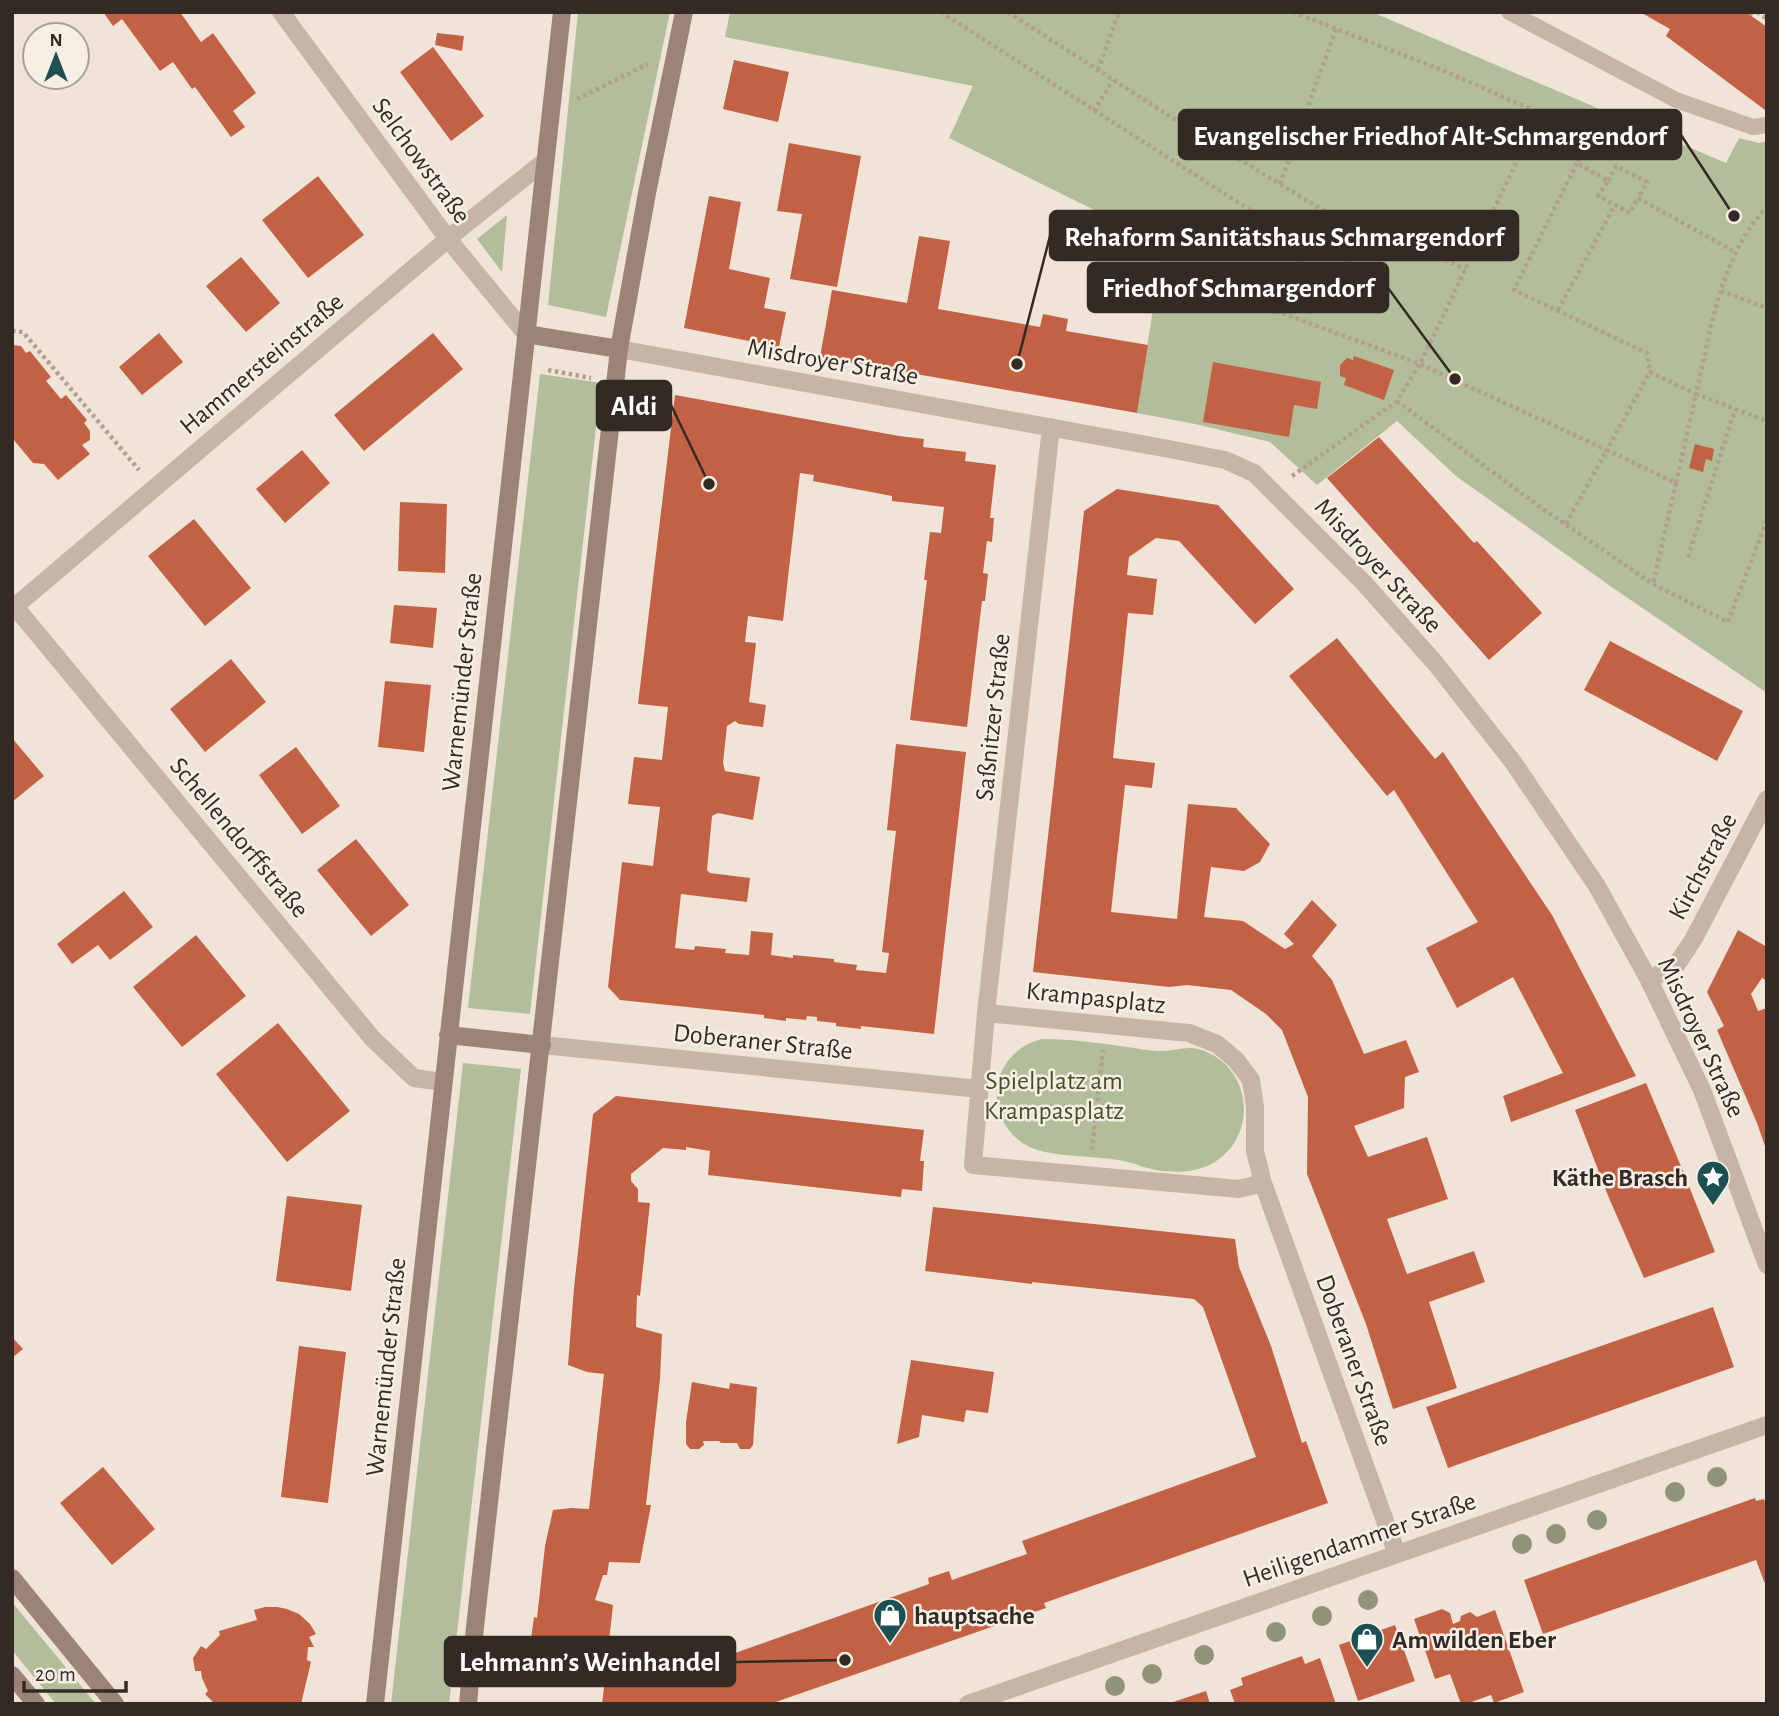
<svg xmlns="http://www.w3.org/2000/svg" width="1779" height="1716" font-family="'Alegreya Sans',sans-serif">
  <rect width="100%" height="100%" fill="#f0e4d8"/>
  <path fill="#b2be99" d="M 578,12 L 670,12 L 606,317 L 548,305 Z
    M 730,12 L 1372,12 L 1726,163 L 1739,138 L 1759,143 L 1767,141 L 1767,693 L 1613,588 L 1456,476 L 1397,421 L 1317,485 L 1270,442 L 1195,424 L 1137,413 L 1163,244 L 949,138 L 973,86 L 725,37 Z
    M 507,215 L 502,272 L 477,239 Z
    M 540,374 L 601,383 L 530,1014 L 468,1008 Z
    M 1042,1039 C 1071,1039 1099,1043 1127,1047 C 1137,1048 1148,1051 1159,1051 C 1180,1052 1187,1042 1211,1054 C 1254,1077 1255,1139 1213,1163 C 1190,1176 1158,1173 1135,1164 C 1104,1153 1046,1161 1021,1142 C 980,1111 993,1051 1042,1039 Z
    M 463,1063 L 521,1069 L 449,1704 L 391,1704 Z
    M 12,1602 L 96,1704 L 56,1704 L 12,1650 Z"/>
  <path fill="#c26144" d="M 103,12 L 180,12 L 201,42 L 213,33 L 256,93 L 233,111 L 245,127 L 231,137 L 195,87 L 192,89 L 173,62 L 160,71 L 122,19 L 113,26 Z
    M 1640,12 L 1746,12 L 1767,27 L 1767,108 L 1765,110 L 1666,36 L 1670,29 Z
    M 437,33 L 464,36 L 462,51 L 435,45 Z
    M 433,47 L 484,116 L 451,141 L 400,72 Z
    M 734,60 L 789,72 L 778,122 L 723,109 Z
    M 789,143 L 861,156 L 837,287 L 790,279 L 802,214 L 777,211 Z
    M 318,176 L 364,235 L 308,278 L 262,220 Z
    M 709,196 L 741,202 L 729,269 L 770,278 L 764,308 L 786,312 L 779,347 L 684,328 Z
    M 919,236 L 950,241 L 938,309 L 1040,327 L 1043,314 L 1068,319 L 1066,331 L 1148,345 L 1137,413 L 820,357 L 832,290 L 907,303 Z
    M 241,257 L 280,303 L 246,332 L 206,286 Z
    M 159,333 L 183,362 L 142,395 L 119,367 Z
    M 433,333 L 463,369 L 364,451 L 334,415 Z
    M 12,345 L 21,346 L 26,353 L 30,351 L 51,377 L 46,381 L 61,399 L 66,395 L 87,420 L 84,423 L 90,431 L 90,440 L 82,445 L 90,454 L 58,480 L 44,464 L 33,463 L 13,439 Z
    M 1354,356 L 1394,370 L 1384,400 L 1344,385 L 1346,378 L 1340,376 L 1340,365 L 1347,358 L 1353,360 Z
    M 1213,362 L 1321,382 L 1317,409 L 1294,405 L 1289,437 L 1203,422 Z
    M 675,395 L 899,436 L 924,439 L 923,447 L 966,452 L 965,461 L 996,465 L 990,518 L 994,518 L 992,542 L 987,541 L 983,573 L 988,574 L 985,601 L 982,601 L 967,727 L 910,720 L 927,580 L 924,580 L 930,532 L 941,533 L 944,507 L 892,501 L 892,496 L 813,481 L 814,475 L 800,473 L 783,621 L 748,616 L 745,642 L 756,643 L 749,702 L 766,705 L 763,727 L 739,724 L 735,721 L 727,726 L 723,763 L 725,771 L 760,777 L 753,820 L 718,813 L 712,816 L 707,870 L 710,873 L 750,878 L 747,902 L 681,894 L 675,948 L 694,950 L 695,946 L 726,949 L 725,953 L 749,955 L 751,931 L 773,933 L 771,955 L 793,958 L 793,955 L 834,959 L 834,962 L 857,965 L 856,970 L 886,973 L 889,953 L 882,952 L 896,831 L 887,830 L 896,744 L 966,752 L 934,1034 L 861,1026 L 861,1029 L 836,1026 L 836,1023 L 817,1021 L 817,1017 L 807,1016 L 806,1020 L 786,1018 L 786,1021 L 764,1018 L 764,1015 L 620,1000 L 608,987 L 622,862 L 653,866 L 660,807 L 628,804 L 634,757 L 662,760 L 668,707 L 638,704 Z
    M 1379,437 L 1474,543 L 1477,541 L 1542,613 L 1489,660 L 1327,478 Z
    M 1695,444 L 1714,449 L 1712,461 L 1706,459 L 1703,472 L 1689,468 Z
    M 302,450 L 330,483 L 285,523 L 256,489 Z
    M 1117,489 L 1218,505 L 1294,589 L 1255,624 L 1179,541 L 1156,538 L 1129,557 L 1127,575 L 1157,579 L 1153,615 L 1128,613 L 1113,758 L 1155,763 L 1152,788 L 1125,785 L 1111,912 L 1177,919 L 1188,804 L 1236,808 L 1270,844 L 1260,862 L 1244,871 L 1211,867 L 1204,917 L 1243,921 L 1285,949 L 1294,944 L 1284,934 L 1312,900 L 1337,925 L 1312,956 L 1332,980 L 1364,1054 L 1406,1040 L 1419,1072 L 1405,1077 L 1404,1108 L 1354,1126 L 1368,1157 L 1427,1137 L 1448,1199 L 1387,1219 L 1407,1274 L 1474,1251 L 1485,1282 L 1429,1302 L 1457,1388 L 1393,1409 L 1366,1324 L 1307,1174 L 1308,1097 L 1282,1030 L 1266,1014 L 1231,990 L 1187,985 L 1169,987 L 1033,972 L 1084,511 Z
    M 400,502 L 447,504 L 445,573 L 398,571 Z
    M 194,519 L 251,588 L 205,626 L 148,556 Z
    M 394,605 L 437,608 L 433,648 L 390,643 Z
    M 1337,638 L 1435,759 L 1443,752 L 1552,915 L 1636,1076 L 1511,1122 L 1503,1096 L 1563,1073 L 1513,977 L 1457,1008 L 1426,948 L 1478,922 L 1394,790 L 1387,796 L 1289,676 Z
    M 1610,641 L 1743,711 L 1717,761 L 1584,690 Z
    M 231,659 L 266,702 L 205,752 L 170,709 Z
    M 385,681 L 431,685 L 424,752 L 378,747 Z
    M 12,738 L 44,776 L 12,802 Z
    M 296,747 L 340,806 L 302,834 L 259,775 Z
    M 356,839 L 409,905 L 371,936 L 317,870 Z
    M 124,891 L 153,927 L 110,960 L 98,945 L 72,964 L 57,944 Z
    M 1738,930 L 1767,947 L 1767,981 L 1762,978 L 1751,994 L 1758,1011 L 1767,1008 L 1766,1149 L 1757,1123 L 1717,1030 L 1724,1026 L 1707,992 Z
    M 196,935 L 246,996 L 182,1047 L 133,987 Z
    M 278,1023 L 350,1111 L 287,1162 L 216,1074 Z
    M 1646,1083 L 1683,1171 L 1715,1252 L 1644,1278 L 1609,1198 L 1575,1110 Z
    M 616,1096 L 924,1130 L 920,1161 L 924,1161 L 922,1191 L 902,1189 L 901,1197 L 708,1175 L 710,1151 L 686,1147 L 686,1150 L 663,1148 L 631,1174 L 631,1181 L 638,1189 L 638,1202 L 650,1203 L 640,1296 L 637,1295 L 636,1327 L 662,1334 L 660,1379 L 646,1505 L 651,1505 L 640,1563 L 609,1562 L 607,1575 L 603,1575 L 595,1600 L 613,1605 L 607,1660 L 690,1669 L 929,1584 L 928,1578 L 949,1571 L 952,1580 L 1027,1554 L 1022,1541 L 1256,1457 L 1203,1307 L 1194,1299 L 1032,1282 L 1032,1284 L 925,1271 L 933,1207 L 1235,1239 L 1239,1267 L 1271,1346 L 1302,1443 L 1306,1441 L 1328,1503 L 1044,1603 L 1046,1608 L 770,1704 L 602,1704 L 605,1679 L 531,1672 L 533,1654 L 529,1654 L 534,1617 L 537,1618 L 545,1546 L 553,1510 L 571,1508 L 589,1509 L 604,1374 L 587,1372 L 568,1365 L 574,1288 L 593,1114 Z
    M 287,1196 L 362,1205 L 351,1291 L 276,1281 Z
    M 1713,1307 L 1734,1367 L 1448,1468 L 1426,1407 Z
    M 12,1337 L 23,1349 L 12,1358 Z
    M 299,1346 L 346,1352 L 328,1503 L 281,1497 Z
    M 911,1360 L 994,1372 L 988,1413 L 966,1410 L 964,1422 L 922,1415 L 919,1437 L 897,1444 Z
    M 692,1382 L 729,1389 L 730,1383 L 757,1387 L 753,1445 L 750,1449 L 740,1449 L 737,1443 L 721,1443 L 719,1441 L 703,1441 L 704,1445 L 699,1449 L 690,1449 L 686,1444 L 686,1422 Z
    M 103,1467 L 155,1529 L 112,1565 L 60,1503 Z
    M 1755,1498 L 1756,1501 L 1764,1499 L 1767,1508 L 1767,1589 L 1756,1560 L 1543,1634 L 1524,1580 Z
    M 265,1607 L 277,1607 L 287,1609 L 299,1614 L 310,1624 L 316,1634 L 309,1637 L 314,1647 L 308,1647 L 307,1660 L 311,1662 L 301,1704 L 215,1704 L 205,1694 L 208,1691 L 202,1678 L 201,1671 L 195,1671 L 193,1658 L 201,1646 L 206,1649 L 220,1635 L 219,1631 L 257,1620 L 254,1610 Z
    M 1442,1609 L 1450,1613 L 1453,1624 L 1460,1621 L 1461,1616 L 1470,1612 L 1477,1617 L 1495,1610 L 1524,1692 L 1494,1703 L 1491,1695 L 1466,1704 L 1461,1704 L 1450,1674 L 1435,1679 L 1414,1619 Z
    M 1395,1625 L 1415,1681 L 1358,1701 L 1339,1645 Z
    M 1302,1656 L 1305,1664 L 1320,1658 L 1336,1704 L 1235,1704 L 1230,1690 L 1243,1685 L 1241,1678 Z
    M 1206,1691 L 1210,1704 L 1171,1704 L 1170,1703 Z"/>
  <g fill="none" stroke-linecap="round" stroke-linejoin="round">
    <path stroke="#b39e8f" stroke-width="4.5" stroke-dasharray="3.5 3.5" stroke-linecap="butt" d="M 941,12 L 1306,246 L 1271,309 L 1420,364 L 1607,450 L 1650,372 L 1696,394 C 1711,330 1720,256 1767,207
      M 1008,12 L 1185,126 L 1324,211 L 1466,269
      M 1293,12 L 1442,70 L 1592,136 L 1577,163 L 1608,181 L 1598,196 L 1630,213 L 1638,198 L 1735,252
      M 1757,12 L 1767,19
      M 1750,15 L 1752,12
      M 1098,70 L 1119,12
      M 577,99 L 648,64
      M 1094,111 L 1113,80
      M 1577,163 L 1514,290 L 1647,353 L 1650,372
      M 1608,181 L 1616,166 L 1647,182 L 1638,198
      M 1280,184 L 1336,29
      M 1306,246 L 1324,211
      M 1349,264 L 1362,227
      M 1721,291 L 1767,308
      M 1558,310 L 1615,205
      M 12,331 L 23,332 L 139,470
      M 548,370 L 591,378
      M 1397,401 L 1540,507 L 1653,584 L 1728,622 L 1767,520
      M 1292,476 L 1397,401 L 1420,364 L 1540,113
      M 1676,483 L 1696,394 L 1767,421
      M 1566,524 L 1607,450 L 1676,483 L 1653,584
      M 1688,557 L 1735,409
      M 1092,1150 L 1103,1050"/>
    <path stroke="#c7b4a5" stroke-width="16" d="M 1509,12 L 1676,100 L 1753,127 L 1767,125"/>
    <path stroke="#c7b4a5" stroke-width="18" d="M 281,12 L 448,239 L 526,334
      M 619,349 L 1169,449 L 1225,460 L 1254,473 L 1364,583 L 1436,664 L 1513,762 L 1597,886 L 1649,980 L 1702,1090 L 1767,1265
      M 12,603 L 372,1038 L 414,1078 L 443,1082
      M 12,609 L 462,227 L 545,161
      M 1649,980 L 1677,964 L 1693,940 L 1767,799
      M 986,1013 L 1189,1033 L 1217,1044 L 1236,1060 L 1251,1080 L 1255,1107 L 1255,1151 L 1263,1183 L 1239,1189 L 973,1165 Z
      M 986,1013 L 1051,427
      M 542,1045 L 980,1089
      M 1263,1183 L 1397,1554
      M 968,1704 L 1767,1425"/>
    <path stroke="#9b8376" stroke-width="18" d="M 526,334 L 619,349
      M 448,1035 L 542,1045
      M 12,1578 L 115,1704
      M 12,1675 L 36,1704
      M 375,1704 L 562,12
      M 468,1704 L 475,1627 L 619,349 L 647,193 L 684,12"/>
  </g>
  <g fill="#919378">
    <circle cx="1717" cy="1477" r="10"/>
    <circle cx="1675" cy="1492" r="10"/>
    <circle cx="1597" cy="1520" r="10"/>
    <circle cx="1556" cy="1534" r="10"/>
    <circle cx="1522" cy="1544" r="10"/>
    <circle cx="1368" cy="1600" r="10"/>
    <circle cx="1322" cy="1616" r="10"/>
    <circle cx="1276" cy="1632" r="10"/>
    <circle cx="1204" cy="1655" r="10"/>
    <circle cx="1152" cy="1674" r="10"/>
    <circle cx="1115" cy="1686" r="10"/>
  </g>
  <defs>
    <symbol id="sight-pin" viewBox="-11 -11 22 30"><path d="M0 17L-7.5 6A9.5 9.5 0 1 1 7.5 6Z" fill="#1d5053" stroke="#f8efe4"/><path d="M0-6L1.8-2.2L6-1.7L2.9 1.2L3.7 5.4L0 3.3L-3.7 5.4L-2.9 1.2L-6-1.7L-1.8-2.2Z" fill="#fff"/></symbol>
    <symbol id="shop-pin" viewBox="-11 -11 22 30"><path d="M0 17L-7.5 6A9.5 9.5 0 1 1 7.5 6Z" fill="#1d5053" stroke="#f8efe4"/><path d="M-5-2.5h2.3a2.7 3.5 0 0 1 5.4 0H5L5.5 6h-11ZM-1.5-2.5h3a1.5 2.3 0 0 0-3 0Z" fill="#fff"/></symbol>
  </defs>
  <g fill-rule="evenodd">
    <use href="#sight-pin" x="1694" y="1158" width="38" height="52"/>
    <use href="#shop-pin" x="871" y="1596" width="38" height="52"/>
    <use href="#shop-pin" x="1348" y="1620" width="38" height="52"/>
  </g>
  <g text-anchor="middle" stroke-width="5" stroke-linejoin="round" paint-order="stroke">
    <g font-size="26" fill="#332a26" stroke="#f8efe4">
      <text transform="translate(422 160) rotate(54)" y="9">Selchowstraße</text>
      <text transform="translate(833 361) rotate(10)" y="9">Misdroyer Straße</text>
      <text transform="translate(261 363) rotate(-40)" y="9">Hammersteinstraße</text>
      <text transform="translate(1379 565) rotate(47)" y="9">Misdroyer Straße</text>
      <text transform="translate(461 682) rotate(-84)" y="9">Warnemünder Straße</text>
      <text transform="translate(992 717) rotate(-84)" y="9">Saßnitzer Straße</text>
      <text transform="translate(240 837) rotate(50)" y="9">Schellendorffstraße</text>
      <text transform="translate(1702 866) rotate(-62)" y="9">Kirchstraße</text>
      <text transform="translate(1096 997) rotate(6)" y="9">Krampasplatz</text>
      <text transform="translate(1702 1037) rotate(65)" y="9">Misdroyer Straße</text>
      <text transform="translate(763 1041) rotate(6)" y="9">Doberaner Straße</text>
      <text transform="translate(1355 1360) rotate(70)" y="9">Doberaner Straße</text>
      <text transform="translate(385 1367) rotate(-84)" y="9">Warnemünder Straße</text>
      <text transform="translate(1359 1539) rotate(-19)" y="9">Heiligendammer Straße</text>
    </g>
    <g font-size="26" fill="#43502a" stroke="#f8efe4">
      <text x="1054" y="1089">Spielplatz am<tspan x="1054" dy="30">Krampasplatz</tspan></text>
    </g>
    <g font-size="26" font-weight="bold" fill="#332a26" stroke="#f8efe4" text-anchor="start">
      <text x="1688" y="1186" text-anchor="end">Käthe Brasch</text>
      <text x="914" y="1624">hauptsache</text>
      <text x="1392" y="1648">Am wilden Eber</text>
    </g>
  </g>
  <path fill="none" stroke="#332a26" stroke-width="2.5" d="M1734 216L1681 135M1017 364L1050 236M1455 379L1388 288M709 484L671 405M845 1660L735 1662"/>
  <g fill="#332a26" stroke="#f8efe4" stroke-width="2.5">
    <circle cx="1734" cy="216" r="7"/>
    <circle cx="1017" cy="364" r="7"/>
    <circle cx="1455" cy="379" r="7"/>
    <circle cx="709" cy="484" r="7"/>
    <circle cx="845" cy="1660" r="7"/>
  </g>
  <g fill="#332a26" stroke="#332a26" stroke-width="2.5">
    <rect x="1179" y="110" width="502" height="49" rx="7"/>
    <rect x="1050" y="211" width="468" height="49" rx="7"/>
    <rect x="1088" y="263" width="300" height="49" rx="7"/>
    <rect x="597" y="381" width="74" height="49" rx="7"/>
    <rect x="445" y="1637" width="290" height="49" rx="7"/>
  </g>
  <g font-size="28" text-anchor="middle" font-weight="bold" fill="#fff">
    <text x="1430" y="145">Evangelischer Friedhof Alt-Schmargendorf</text>
    <text x="1284" y="246">Rehaform Sanitätshaus Schmargendorf</text>
    <text x="1238" y="297">Friedhof Schmargendorf</text>
    <text x="634" y="415">Aldi</text>
    <text x="590" y="1671">Lehmann’s Weinhandel</text>
  </g>
  <rect width="1779" height="1716" fill="none" stroke="#332a26" stroke-width="28"/>
  <g transform="translate(56 56)"><circle r="33" fill="#f8efe4" stroke="#a9a098" stroke-width="2"/>
  <path d="M0-5L12 26L0 18L-12 26Z" fill="#1d5053"/>
  <text y="-10" font-size="19" font-weight="bold" text-anchor="middle" fill="#332a26">N</text>
  </g>
  <path d="M24 1681v10h102v-10" fill="none" stroke="#332a26" stroke-width="3.5"/>
  <text x="35" y="1681" font-size="21" fill="#332a26" stroke="#f8efe4" stroke-width="5" paint-order="stroke">20 m</text>
</svg>
